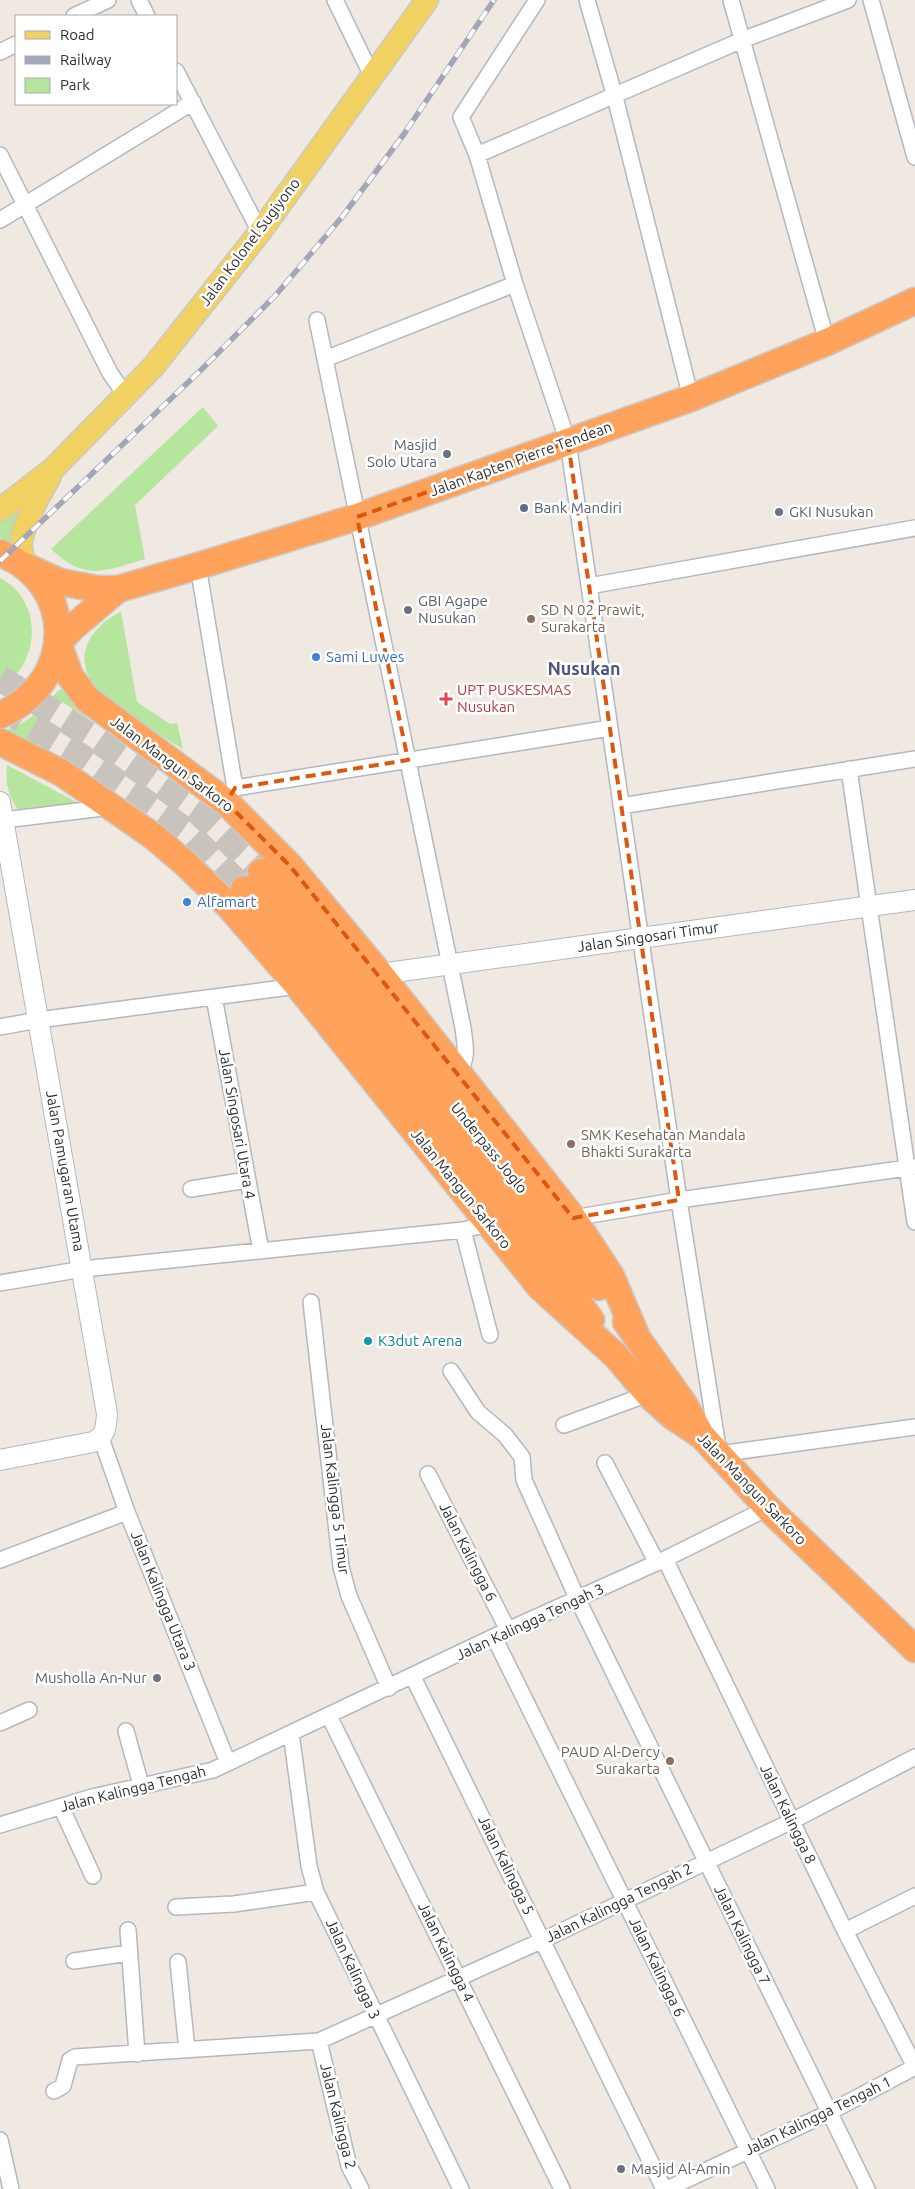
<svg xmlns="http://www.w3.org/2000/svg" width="915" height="2189" font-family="Ubuntu,sans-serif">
  <rect width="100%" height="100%" fill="#efe9e1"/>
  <path fill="#b6e59e" d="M 203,407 L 218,426 L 135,505 L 145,559 C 104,571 86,582 51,549 Z
    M 23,505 L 12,542 L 0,538 L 0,519 Z
    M 0,578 C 44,601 41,664 0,688 Z
    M 121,612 L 137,702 L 170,724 L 177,723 L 183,749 C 159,734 114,709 97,689 C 71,659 89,627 121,612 Z
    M 60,689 L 67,689 L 77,707 L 88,718 L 55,698 L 28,737 L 60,759 L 4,731 C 30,722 41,709 60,689 Z
    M 7,765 L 80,804 L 30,811 L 18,810 C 8,795 5,783 7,765 Z"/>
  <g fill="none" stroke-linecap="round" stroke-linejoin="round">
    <path stroke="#c8c4bd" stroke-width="26" stroke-dasharray="26 13" stroke-linecap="butt" d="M 0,678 L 97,740 L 196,810 L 261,872
      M 0,706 L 79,755 L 184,829 L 244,889"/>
    <defs>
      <path id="street" d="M 139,0 L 147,16
        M 335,0 L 372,76
        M 537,0 L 461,117 L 477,155 L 515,284 L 568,442 L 679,1200 L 719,1454 L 915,1427
        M 587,0 L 615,97 L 691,398
        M 731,0 L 827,342
        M 871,0 L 915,157
        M 74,16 L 108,0
        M 0,52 L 16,44
        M 176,71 L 260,232
        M 0,155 L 110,373 L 126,396
        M 477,155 L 742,40 L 848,0
        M 0,220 L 193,102
        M 317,320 L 463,1028 C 465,1045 469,1059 458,1072
        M 325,359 L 515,284
        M 198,566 L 235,788 L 229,796
        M 589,586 L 915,528
        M 849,769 L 915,1222
        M 235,788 L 610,728
        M 621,806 L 915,759
        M 4,820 L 111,807
        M 214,997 L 261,1251
        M 0,1027 L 38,1020 L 298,986
        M 191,1189 L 247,1180
        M 573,1218 L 679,1200 L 915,1167
        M 463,1230 L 490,1335
        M 0,1283 L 83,1269 L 463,1230 L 489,1224
        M 311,1302 L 341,1567 L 349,1596 L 389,1688
        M 451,1371 L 478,1412 L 505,1435 L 522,1457 L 524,1480 L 578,1600 L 867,2189
        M 564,1425 L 648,1394
        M 101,1438 L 127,1512 L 228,1763
        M 605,1463 L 657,1563
        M 428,1474 L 508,1630
        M 665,1559 L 845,1931 L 915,2067
        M 0,1560 L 127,1512
        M 494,1637 L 767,2189
        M 413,1677 L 664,2189
        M 329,1716 L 562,2189
        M 0,1723 L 29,1710
        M 126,1731 L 141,1785
        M 291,1733 L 309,1866 L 316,1892 L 461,2189
        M 61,1807 L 93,1876
        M 0,1825 L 92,1797 L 213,1770 L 508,1630 L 665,1559 L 768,1508
        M 176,1907 L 234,1904 L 316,1892
        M 128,1930 L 137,2054
        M 845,1931 L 915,1896
        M 74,1961 L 129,1953
        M 178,1962 L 187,2050
        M 319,2041 L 349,2166 L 361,2189
        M 54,2091 L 63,2086 L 70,2060 L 75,2057 L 319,2041 L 543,1940 L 792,1821 L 915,1757
        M 0,2140 L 11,2189
        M 667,2189 L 830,2112 L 915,2067"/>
      <path id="secondary" d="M 0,802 L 107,1414 C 106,1427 106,1436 93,1442 L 0,1460
        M 380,974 L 915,900"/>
      <path id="primary" d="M 0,510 L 54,468 L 153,367 L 260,232 L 427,0
        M 25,566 C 24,561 22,555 21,550 C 19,529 40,494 50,476"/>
      <path id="highway" d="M 0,553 C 78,584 76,682 0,715
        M 25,566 L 60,582 L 98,589 L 118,589 L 198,566 L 357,517 L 691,398 L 827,342 L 915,301
        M 58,643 L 70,676 L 87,699 L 226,802 L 290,866 L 380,974 L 573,1218 L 611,1276 L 636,1335
        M 58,643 L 72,628 L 118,589
        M 0,742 L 62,773 L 153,836 L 187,865 L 228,905 L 298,986 L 540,1287 L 616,1356 L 648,1394 L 672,1416 L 702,1436 L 768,1508 L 915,1649
        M 261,872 C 377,1007 491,1145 599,1287
        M 244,889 L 369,1035 L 517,1219 L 591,1320
        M 626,1322 L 684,1404 L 699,1431"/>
    </defs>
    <use href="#street" stroke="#b4b7c1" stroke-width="18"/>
    <use href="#secondary" stroke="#b4b7c1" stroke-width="22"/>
    <use href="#primary" stroke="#c9c9c9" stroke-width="25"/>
    <use href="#highway" stroke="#c9c9c9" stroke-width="29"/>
    <use href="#street" stroke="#fff" stroke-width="15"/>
    <use href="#secondary" stroke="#fff" stroke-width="20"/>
    <use href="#primary" stroke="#f2d163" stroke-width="22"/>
    <use href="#highway" stroke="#ffa35c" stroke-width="26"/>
    <defs>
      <path id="rail" d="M 0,561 L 199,372 L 275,296 L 342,217 L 404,134 L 494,0"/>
    </defs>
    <use href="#rail" stroke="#a3a6b8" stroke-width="5.5"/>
    <use href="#rail" stroke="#fff" stroke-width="4" stroke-dasharray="11" stroke-linecap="butt"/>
  </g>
  <path fill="none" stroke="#df570e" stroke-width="4" stroke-dasharray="10 6" stroke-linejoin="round" d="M 568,442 L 679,1200 L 573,1218 L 290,866 L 226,802 L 235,788 L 408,760 L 357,517 Z"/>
  <g fill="#6b7280" stroke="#fff" stroke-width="2">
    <circle cx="447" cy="454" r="5"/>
    <circle cx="779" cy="512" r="5"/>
    <circle cx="408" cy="610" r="5"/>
    <circle cx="157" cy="1678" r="5"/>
    <circle cx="621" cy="2169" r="5"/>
  </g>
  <circle fill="#5c6f8a" stroke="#fff" stroke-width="2" cx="524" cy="508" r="5"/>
  <g fill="#8d6e63" stroke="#fff" stroke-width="2">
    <circle cx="531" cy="619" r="5"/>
    <circle cx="571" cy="1144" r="5"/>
    <circle cx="670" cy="1761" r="5"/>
  </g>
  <g fill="#3f7fe0" stroke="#fff" stroke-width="2">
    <circle cx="316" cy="657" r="5"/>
    <circle cx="187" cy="902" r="5"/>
  </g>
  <path fill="#e0444e" stroke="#fff" stroke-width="2" d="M443.5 691.5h5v5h5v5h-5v5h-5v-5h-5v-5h5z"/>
  <circle fill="#0f9aa8" stroke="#fff" stroke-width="2" cx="368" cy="1341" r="5"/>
  <g text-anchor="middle" stroke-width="5" stroke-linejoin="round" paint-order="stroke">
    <g font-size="15" fill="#2e2e2e" stroke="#fff">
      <text transform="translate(250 242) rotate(-53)" y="5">Jalan Kolonel Sugiyono</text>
      <text transform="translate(521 459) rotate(-20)" y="5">Jalan Kapten Pierre Tendean</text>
      <text transform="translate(172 764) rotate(37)" y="5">Jalan Mangun Sarkoro</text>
      <text transform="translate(648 937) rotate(-8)" y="5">Jalan Singosari Timur</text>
      <text transform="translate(237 1124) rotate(80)" y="5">Jalan Singosari Utara 4</text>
      <text transform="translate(489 1148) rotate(51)" y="5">Underpass Joglo</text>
      <text transform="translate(65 1171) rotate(80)" y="5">Jalan Pamugaran Utama</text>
      <text transform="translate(461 1189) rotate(51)" y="5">Jalan Mangun Sarkoro</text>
      <text transform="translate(752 1489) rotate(46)" y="5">Jalan Mangun Sarkoro</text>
      <text transform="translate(335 1499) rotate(83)" y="5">Jalan Kalingga 5 Timur</text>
      <text transform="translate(468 1552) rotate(63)" y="5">Jalan Kalingga 6</text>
      <text transform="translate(163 1601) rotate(68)" y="5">Jalan Kalingga Utara 3</text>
      <text transform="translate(530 1622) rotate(-25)" y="5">Jalan Kalingga Tengah 3</text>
      <text transform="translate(133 1789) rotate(-14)" y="5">Jalan Kalingga Tengah</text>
      <text transform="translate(788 1814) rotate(64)" y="5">Jalan Kalingga 8</text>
      <text transform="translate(506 1865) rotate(64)" y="5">Jalan Kalingga 5</text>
      <text transform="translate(619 1903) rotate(-26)" y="5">Jalan Kalingga Tengah 2</text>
      <text transform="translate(742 1935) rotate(64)" y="5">Jalan Kalingga 7</text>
      <text transform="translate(446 1952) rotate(64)" y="5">Jalan Kalingga 4</text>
      <text transform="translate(657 1967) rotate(64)" y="5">Jalan Kalingga 6</text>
      <text transform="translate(353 1969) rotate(65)" y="5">Jalan Kalingga 3</text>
      <text transform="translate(338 2116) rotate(76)" y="5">Jalan Kalingga 2</text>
      <text transform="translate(818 2116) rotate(-26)" y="5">Jalan Kalingga Tengah 1</text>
    </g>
    <g font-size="15" fill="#5b616d" stroke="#fff" text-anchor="start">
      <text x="437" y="450" text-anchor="end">Masjid<tspan x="437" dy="17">Solo Utara</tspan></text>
      <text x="789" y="517">GKI Nusukan</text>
      <text x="418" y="606">GBI Agape<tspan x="418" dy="17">Nusukan</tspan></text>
      <text x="147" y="1683" text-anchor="end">Musholla An-Nur</text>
      <text x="631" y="2174">Masjid Al-Amin</text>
    </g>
    <g font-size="15" fill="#4e5e75" stroke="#fff" text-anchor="start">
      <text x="534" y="513">Bank Mandiri</text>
    </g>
    <g font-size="15" fill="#785e54" stroke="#fff" text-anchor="start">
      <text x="541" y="615">SD N 02 Prawit,<tspan x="541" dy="17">Surakarta</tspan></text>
      <text x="581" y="1140">SMK Kesehatan Mandala<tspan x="581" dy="17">Bhakti Surakarta</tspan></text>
      <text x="660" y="1757" text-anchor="end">PAUD Al-Dercy<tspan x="660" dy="17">Surakarta</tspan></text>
    </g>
    <g font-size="15" fill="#366cbe" stroke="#fff" text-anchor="start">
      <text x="326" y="662">Sami Luwes</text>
      <text x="197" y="907">Alfamart</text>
    </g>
    <g font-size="15" fill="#be3a42" stroke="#fff" text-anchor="start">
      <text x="457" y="695">UPT PUSKESMAS<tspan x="457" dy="17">Nusukan</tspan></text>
    </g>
    <g font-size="15" fill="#0d838f" stroke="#fff" text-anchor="start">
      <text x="378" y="1346">K3dut Arena</text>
    </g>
    <g font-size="18" font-weight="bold" fill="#4d5680" stroke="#fff">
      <text x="584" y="675">Nusukan</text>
    </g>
  </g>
  <rect x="15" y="15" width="162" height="90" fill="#ffffff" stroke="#ababab"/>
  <rect x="25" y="31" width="25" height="8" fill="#f2d163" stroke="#ababab"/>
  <text x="60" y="40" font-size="15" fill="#2e2e2e">Road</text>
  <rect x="25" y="56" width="25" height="8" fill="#a3a6b8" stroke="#ababab"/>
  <text x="60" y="65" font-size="15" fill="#2e2e2e">Railway</text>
  <rect x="25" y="78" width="25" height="15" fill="#b6e59e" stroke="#ababab"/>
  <text x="60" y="90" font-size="15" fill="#2e2e2e">Park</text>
</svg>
